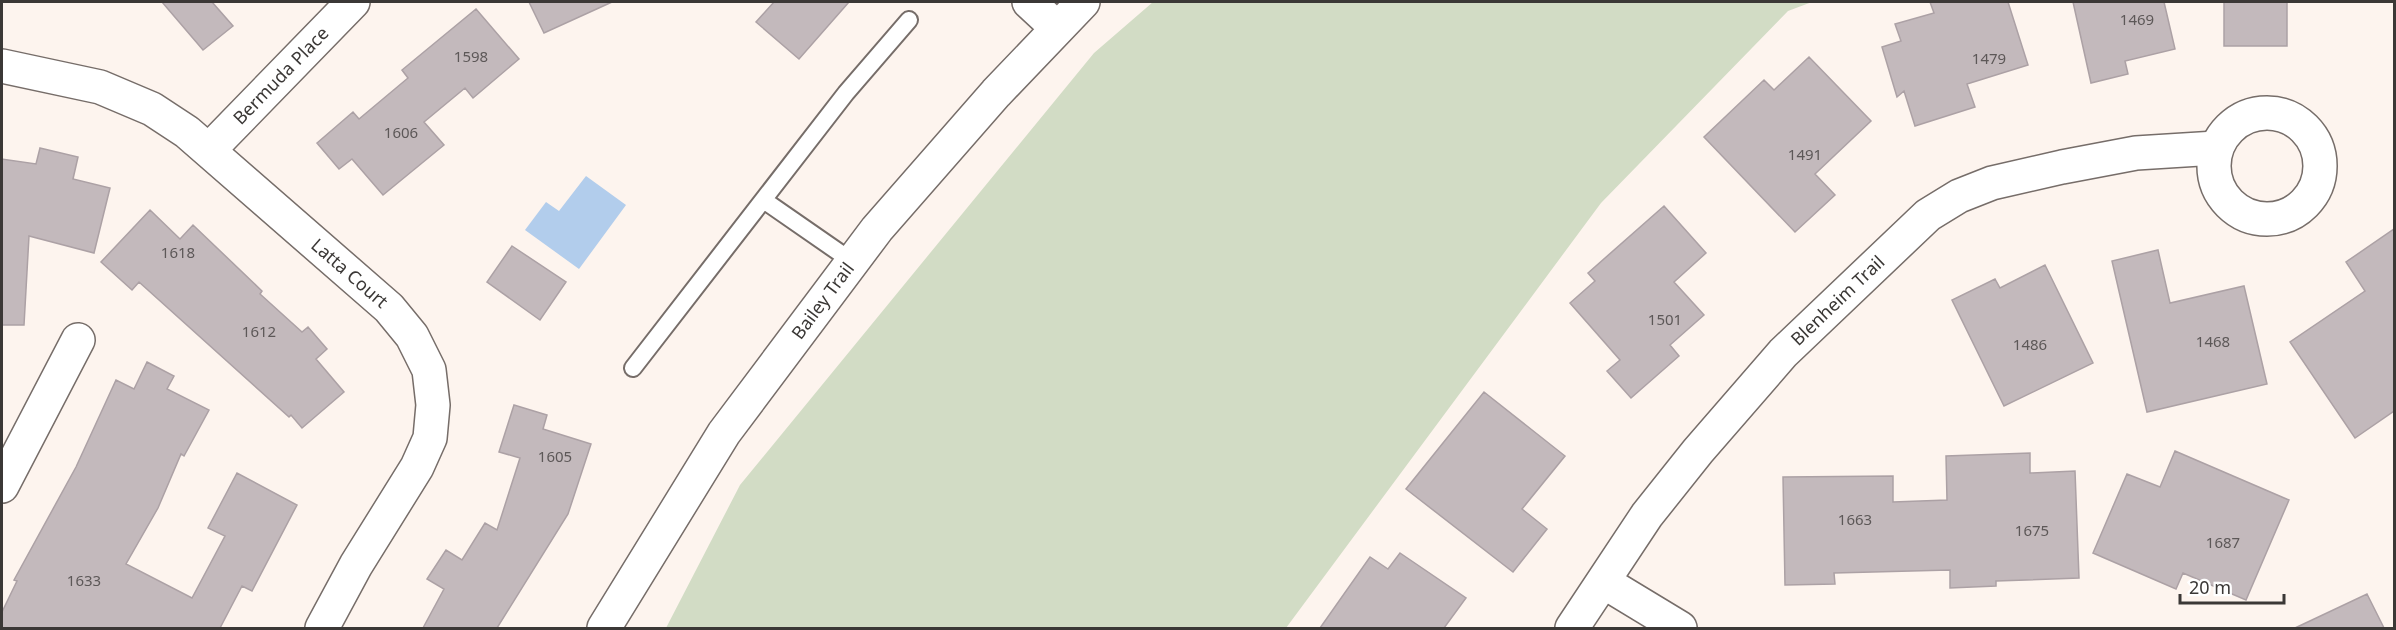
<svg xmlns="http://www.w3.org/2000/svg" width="2396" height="630" font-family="'Noto Sans',sans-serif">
  <rect width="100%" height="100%" fill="#fdf4ee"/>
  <path fill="#d2dcc5" d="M 1153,2 L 1812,2 L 1788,11 L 1601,203 L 1286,628 L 666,628 L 740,485 L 1094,53 Z"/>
  <path fill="#b2cdec" d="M 586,176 L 626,205 L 579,269 L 525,230 L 546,202 L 559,211 Z"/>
  <path fill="#c3b9bc" stroke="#aca1a5" stroke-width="1.5" d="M 162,2 L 212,2 L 233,26 L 203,50 Z
    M 529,2 L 612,2 L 544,33 Z
    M 774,2 L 849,2 L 799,59 L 756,22 Z
    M 1930,2 L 2008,2 L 2028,65 L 1967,84 L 1975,107 L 1915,126 L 1904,91 L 1897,97 L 1882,47 L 1901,41 L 1895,24 L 1934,13 Z
    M 2073,2 L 2164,2 L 2175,49 L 2125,61 L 2128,74 L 2091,83 Z
    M 2224,2 L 2287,2 L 2287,46 L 2224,46 Z
    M 476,9 L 519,59 L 473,98 L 465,88 L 424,122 L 444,145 L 383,195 L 352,159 L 339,169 L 317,143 L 353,112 L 359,119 L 408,78 L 402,70 Z
    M 1809,57 L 1871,121 L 1815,174 L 1835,195 L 1795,232 L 1704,137 L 1764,80 L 1774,90 Z
    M 40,148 L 78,157 L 73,179 L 110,188 L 94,253 L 29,236 L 24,325 L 2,325 L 2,159 L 36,164 Z
    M 1664,206 L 1706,253 L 1674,282 L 1704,315 L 1670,345 L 1679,356 L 1631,398 L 1607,371 L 1620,360 L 1570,303 L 1595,281 L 1588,273 Z
    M 150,210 L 180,239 L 193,225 L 262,291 L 260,294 L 302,332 L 308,327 L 327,349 L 316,359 L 344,392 L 302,428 L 291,415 L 289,417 L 139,282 L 132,290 L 101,262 Z
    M 2394,229 L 2394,411 L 2355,438 L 2290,342 L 2365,291 L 2346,262 Z
    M 512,246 L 566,282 L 540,320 L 487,282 Z
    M 2158,250 L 2170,303 L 2244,286 L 2267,384 L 2147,412 L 2112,261 Z
    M 2045,265 L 2093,363 L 2004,406 L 1952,300 L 1995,279 L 2000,288 Z
    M 147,362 L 174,376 L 167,389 L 209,410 L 184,456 L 181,454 L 158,508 L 126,564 L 192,598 L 225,536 L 208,528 L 237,473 L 297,505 L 252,591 L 242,586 L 220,628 L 2,628 L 2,612 L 17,581 L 14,580 L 76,467 L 116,380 L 134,389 Z
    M 1484,392 L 1565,456 L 1522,509 L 1547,529 L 1513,572 L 1406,489 Z
    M 514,405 L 547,415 L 543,429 L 591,444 L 568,514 L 497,628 L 423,628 L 444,589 L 427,579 L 446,550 L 462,560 L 485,523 L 497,530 L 520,458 L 499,452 Z
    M 2175,451 L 2289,500 L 2246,600 L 2183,573 L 2176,589 L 2093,553 L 2127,474 L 2160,487 Z
    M 2030,453 L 2030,473 L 2075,471 L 2079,578 L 1996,581 L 1996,586 L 1950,588 L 1950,570 L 1834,573 L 1835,584 L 1785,585 L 1783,477 L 1893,476 L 1893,502 L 1947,500 L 1946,456 Z
    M 1400,553 L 1466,598 L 1444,628 L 1320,628 L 1370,557 L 1388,569 Z
    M 2367,594 L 2384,628 L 2295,628 Z"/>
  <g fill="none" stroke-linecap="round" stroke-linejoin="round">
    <defs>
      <path id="lane" d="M 765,201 L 853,262
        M 633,368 L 846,93 L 909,20"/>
      <g id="street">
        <path id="s1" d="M 2,66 L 100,87 L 152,109 L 187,132 L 389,308 L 412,336 L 429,370 L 433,405 L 430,438 L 417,467 L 356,565 L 322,628"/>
        <circle cx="2267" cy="166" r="53"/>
        <path id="s2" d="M 210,149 L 353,2"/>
        <path d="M 2,486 L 78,340"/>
        <path d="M 1604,582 L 1680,628"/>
        <path id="s3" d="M 1572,628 L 1647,515 L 1698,451 L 1783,353 L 1928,215 L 1959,196 L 1992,183 L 2062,167 L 2136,153 L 2216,148"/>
      </g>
      <g id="secondary">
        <path d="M 1029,2 L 1057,28"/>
        <path id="s4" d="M 604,628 L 724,433 L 877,229 L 996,93 L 1083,2"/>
      </g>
    </defs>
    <use href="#lane" stroke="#766d69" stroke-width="20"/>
    <use href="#street" stroke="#766d69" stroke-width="36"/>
    <use href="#secondary" stroke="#766d69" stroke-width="36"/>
    <use href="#lane" stroke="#fff" stroke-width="16"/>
    <use href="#street" stroke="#fff" stroke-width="33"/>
    <use href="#secondary" stroke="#fff" stroke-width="33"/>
  </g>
  <g text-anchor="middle" stroke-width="5" stroke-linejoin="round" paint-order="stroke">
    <g font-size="15" fill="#5d5858">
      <text x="2137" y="25">1469</text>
      <text x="471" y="62">1598</text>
      <text x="1989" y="64">1479</text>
      <text x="401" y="138">1606</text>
      <text x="1805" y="160">1491</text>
      <text x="178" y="258">1618</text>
      <text x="1665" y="325">1501</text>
      <text x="259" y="337">1612</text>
      <text x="2213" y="347">1468</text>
      <text x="2030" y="350">1486</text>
      <text x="555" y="462">1605</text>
      <text x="1855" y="525">1663</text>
      <text x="2032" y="536">1675</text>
      <text x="2223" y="548">1687</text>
      <text x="84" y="586">1633</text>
    </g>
    <g font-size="18" fill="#3b3836" stroke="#fff">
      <text dy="6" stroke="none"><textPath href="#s2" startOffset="102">Bermuda Place</textPath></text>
      <text dy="6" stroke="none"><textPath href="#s1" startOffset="414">Latta Court</textPath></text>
      <text dy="6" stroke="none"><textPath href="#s4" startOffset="394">Bailey Trail</textPath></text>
      <text dy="6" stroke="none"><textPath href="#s3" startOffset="423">Blenheim Trail</textPath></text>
    </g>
  </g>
  <rect width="2396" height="630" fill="none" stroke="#3b3836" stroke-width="6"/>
  <path d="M2180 594v9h104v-9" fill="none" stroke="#3b3836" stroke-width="3"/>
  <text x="2189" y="594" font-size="18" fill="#3b3836" stroke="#ffffff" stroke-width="4.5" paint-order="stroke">20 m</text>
</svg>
